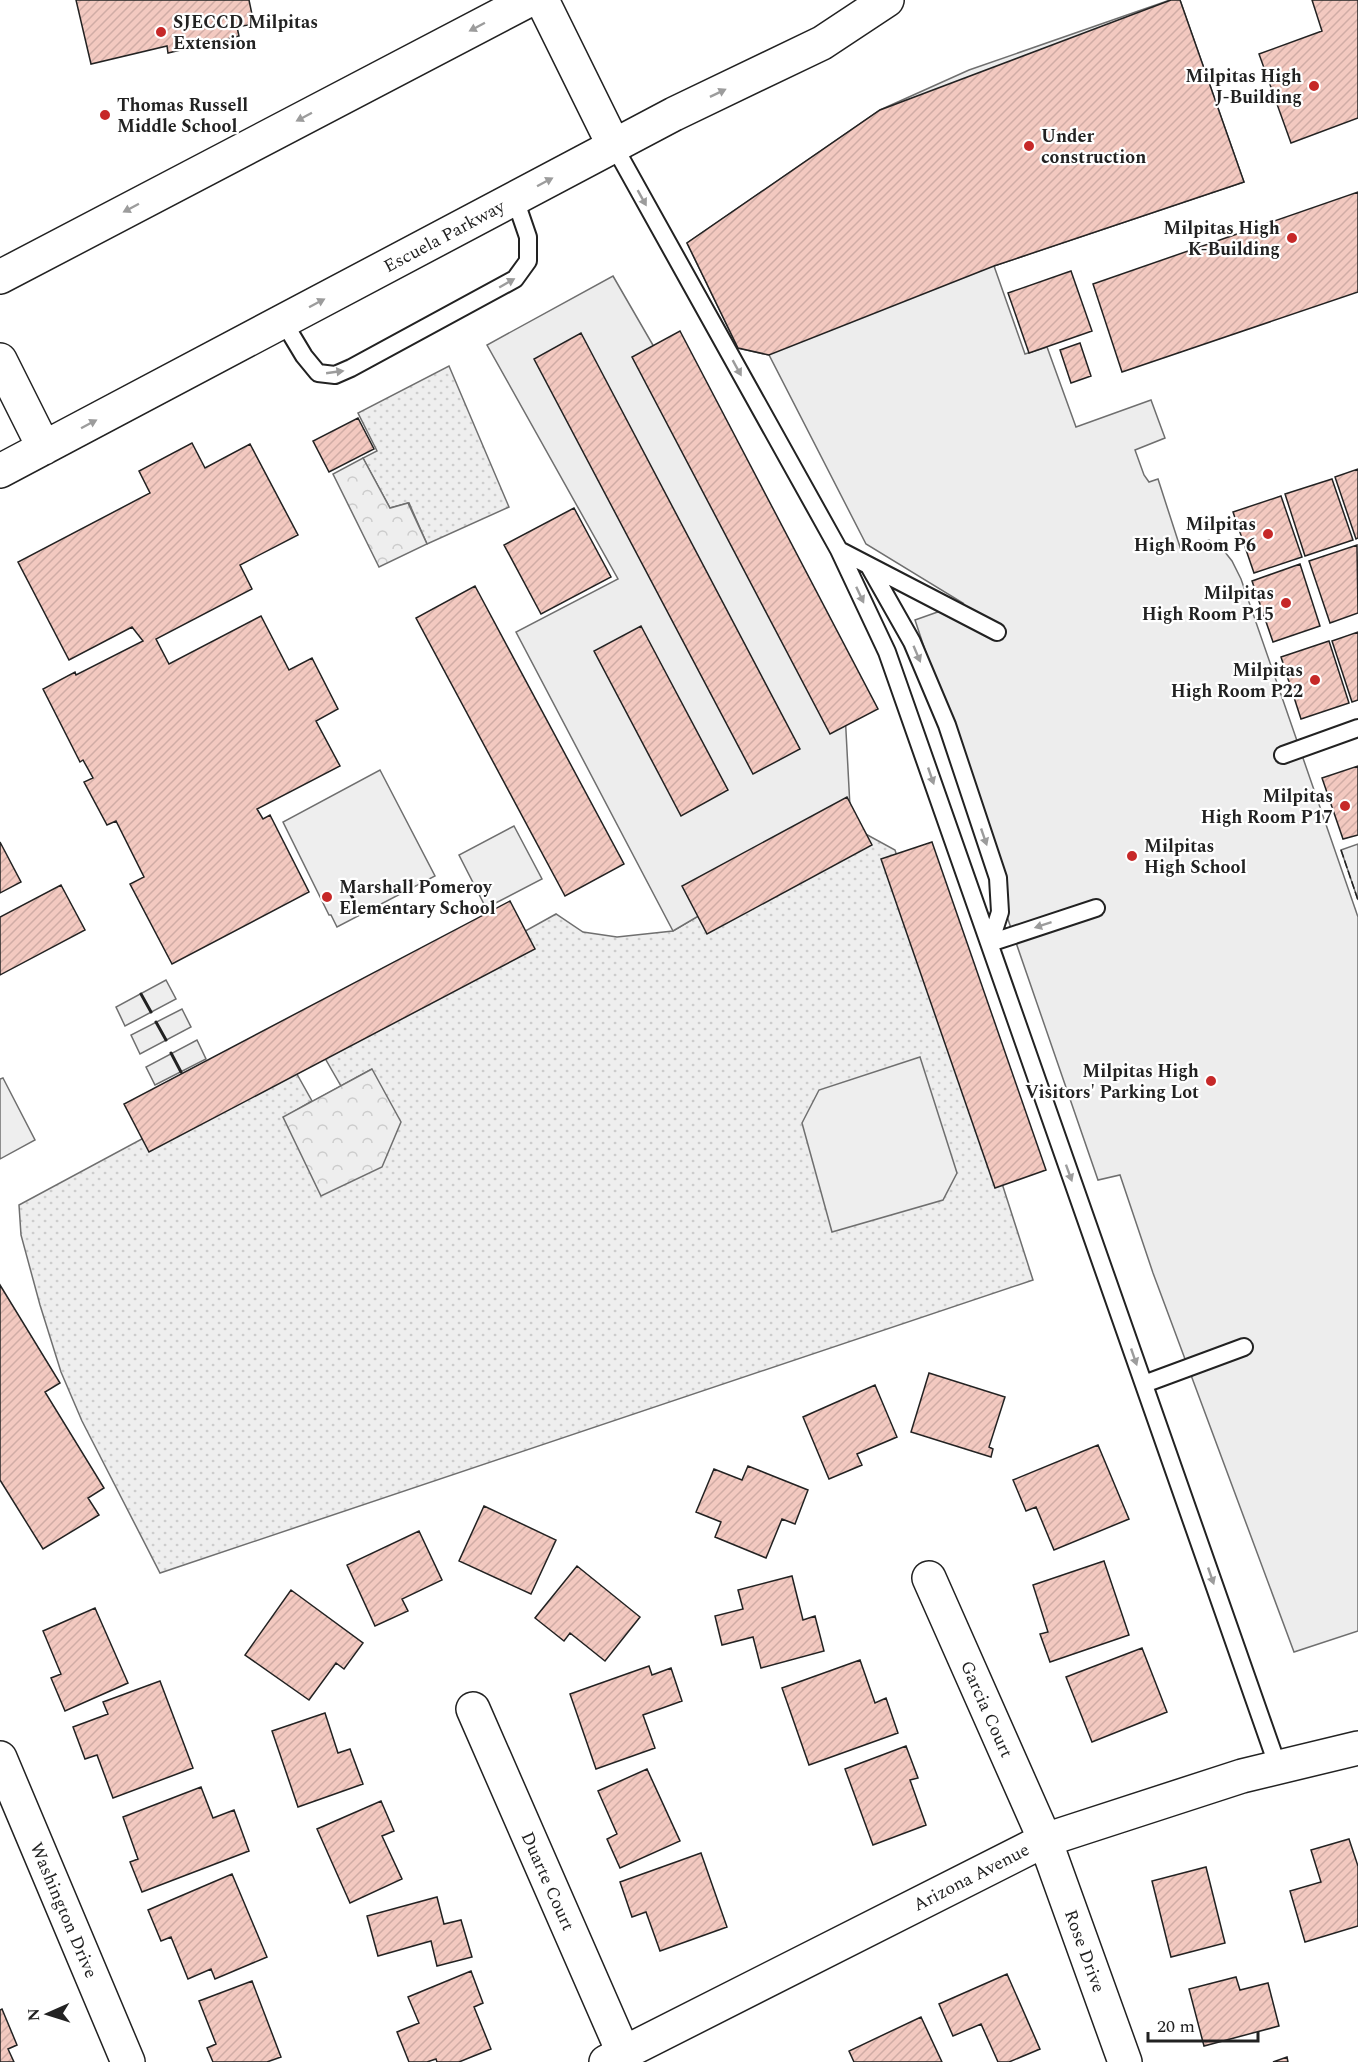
<svg xmlns="http://www.w3.org/2000/svg" width="1358" height="2062" font-family="Spectral,serif">
  <defs>
    <pattern id="grass-dots" width="8" height="8" patternUnits="userSpaceOnUse" patternTransform="scale(1.5)"><rect width="8" height="8" fill="#eee"/><path d="M2 2h.1M6 6h.1" fill="none" stroke="#ccc" stroke-width="1.8" stroke-linecap="round"/></pattern>
    <pattern id="park-crowns" width="20" height="18" patternUnits="userSpaceOnUse" patternTransform="scale(1.5)"><rect width="20" height="18" fill="#eee"/><path d="M2 6a3 3 0 1 1 6 0M12 15a3 3 0 1 1 6 0" fill="none" stroke="#ccc"/></pattern>
    <pattern id="building-hatch" width="6" height="6" patternUnits="userSpaceOnUse" patternTransform="scale(1.5)"><rect width="6" height="6" fill="#f3c9c0"/><path d="M-1 1l2-2M0 6l6-6M5 7l2-2" fill="none" stroke="#d0aca5"/></pattern>
  </defs>
  <rect width="100%" height="100%" fill="#fff"/>
  <path fill="url(#grass-dots)" stroke="#6f6f6f" stroke-width="1.5" d="M 449,366 L 509,507 L 427,544 L 409,503 L 390,508 L 363,458 L 377,451 L 358,413 Z
    M 851,826 L 895,850 L 1033,1280 L 160,1573 L 82,1421 L 61,1372 L 40,1305 L 21,1235 L 19,1205 L 289,1060 L 312,1101 L 283,1118 L 372,1069 L 341,1086 L 318,1046 L 556,914 L 583,932 L 617,937 L 673,931 Z"/>
  <path fill="url(#park-crowns)" stroke="#6f6f6f" stroke-width="1.5" d="M 363,458 L 390,508 L 408,503 L 427,544 L 379,567 L 333,474 Z
    M 372,1069 L 401,1122 L 382,1167 L 321,1196 L 283,1117 Z"/>
  <path fill="#eee" stroke="#6f6f6f" stroke-width="1.5" d="M 380,770 L 435,876 L 337,927 L 331,915 L 329,915 L 283,822 Z
    M 514,826 L 542,879 L 486,908 L 459,855 Z
    M 1358,844 L 1358,900 L 1341,850 Z
    M 166,980 L 176,999 L 125,1026 L 116,1007 Z
    M 182,1009 L 191,1027 L 140,1054 L 131,1035 Z
    M 197,1040 L 206,1059 L 155,1085 L 146,1067 Z
    M 920,1057 L 957,1173 L 943,1200 L 832,1232 L 802,1123 L 819,1090 Z
    M 3,1078 L 35,1140 L 0,1159 L 0,1079 Z"/>
  <path fill="#ededed" stroke="#6f6f6f" stroke-width="1.5" d="M 1170,0 L 1180,0 L 1244,182 L 994,266 L 1025,354 L 1047,347 L 1076,427 L 1151,400 L 1165,438 L 1135,450 L 1144,475 L 1149,482 L 1158,479 L 1181,550 L 1209,540 L 1221,547 L 1232,561 L 1241,579 L 1358,917 L 1358,1631 L 1294,1652 L 1153,1273 L 1120,1175 L 1098,1180 L 926,682 L 931,668 L 915,620 L 963,603 L 866,544 L 769,355 L 738,348 L 687,243 L 880,110 L 969,70 Z
    M 613,276 L 843,674 L 851,826 L 673,931 L 516,632 L 618,579 L 487,345 Z"/>
  <path fill="url(#building-hatch)" stroke="#222" stroke-width="1.5" d="M 76,0 L 249,0 L 254,24 L 237,27 L 239,36 L 168,53 L 167,46 L 91,64 Z
    M 1171,0 L 1180,0 L 1244,182 L 994,266 L 769,355 L 738,348 L 687,243 L 880,110 Z
    M 1312,0 L 1358,0 L 1358,118 L 1291,143 L 1259,54 L 1322,31 Z
    M 1358,192 L 1358,292 L 1122,372 L 1093,284 Z
    M 1071,271 L 1092,331 L 1029,353 L 1008,293 Z
    M 680,331 L 878,709 L 830,734 L 632,357 Z
    M 581,333 L 800,749 L 753,774 L 534,359 Z
    M 1080,343 L 1091,376 L 1071,383 L 1060,350 Z
    M 358,418 L 374,449 L 329,472 L 313,441 Z
    M 192,443 L 205,468 L 250,444 L 298,535 L 240,565 L 252,589 L 156,639 L 169,664 L 261,616 L 289,670 L 312,658 L 338,709 L 316,721 L 340,766 L 257,809 L 263,819 L 270,815 L 309,892 L 172,964 L 130,884 L 144,877 L 116,821 L 107,825 L 84,782 L 93,778 L 83,760 L 80,762 L 43,689 L 75,672 L 76,675 L 143,641 L 132,627 L 69,660 L 18,562 L 150,493 L 139,471 Z
    M 1358,469 L 1358,538 L 1356,539 L 1335,477 Z
    M 1332,479 L 1353,540 L 1305,556 L 1285,494 Z
    M 1281,496 L 1302,557 L 1254,573 L 1233,512 Z
    M 574,508 L 611,577 L 541,614 L 504,545 Z
    M 1357,545 L 1358,613 L 1330,623 L 1309,561 Z
    M 1300,564 L 1320,626 L 1273,642 L 1252,581 Z
    M 475,586 L 624,864 L 565,896 L 416,618 Z
    M 641,626 L 728,790 L 681,816 L 594,651 Z
    M 1358,632 L 1358,700 L 1352,702 L 1332,641 Z
    M 1329,641 L 1349,703 L 1301,719 L 1281,657 Z
    M 1358,766 L 1358,835 L 1343,839 L 1322,778 Z
    M 847,797 L 872,845 L 707,934 L 682,886 Z
    M 0,842 L 21,882 L 0,893 Z
    M 932,842 L 1046,1170 L 995,1188 L 881,859 Z
    M 61,885 L 85,930 L 0,975 L 0,917 Z
    M 510,901 L 535,949 L 149,1152 L 124,1104 Z
    M 0,1285 L 60,1383 L 45,1392 L 104,1488 L 88,1498 L 99,1515 L 43,1549 L 0,1480 Z
    M 929,1373 L 1005,1397 L 989,1447 L 993,1449 L 991,1457 L 911,1432 Z
    M 875,1385 L 897,1437 L 857,1454 L 862,1465 L 829,1479 L 803,1417 Z
    M 1098,1445 L 1129,1519 L 1054,1550 L 1036,1507 L 1026,1511 L 1013,1480 Z
    M 748,1466 L 808,1490 L 795,1524 L 782,1519 L 766,1558 L 715,1537 L 721,1522 L 696,1512 L 714,1469 L 742,1480 Z
    M 484,1506 L 556,1540 L 531,1594 L 459,1561 Z
    M 419,1531 L 442,1580 L 402,1599 L 408,1611 L 375,1626 L 347,1565 Z
    M 1104,1561 L 1129,1635 L 1050,1662 L 1040,1634 L 1048,1632 L 1033,1585 Z
    M 577,1566 L 640,1617 L 605,1661 L 570,1633 L 564,1641 L 535,1618 Z
    M 792,1576 L 803,1620 L 815,1616 L 824,1651 L 761,1668 L 753,1637 L 722,1645 L 715,1616 L 743,1609 L 738,1590 Z
    M 291,1590 L 363,1643 L 344,1669 L 336,1663 L 309,1700 L 245,1655 Z
    M 95,1608 L 128,1683 L 65,1711 L 51,1678 L 61,1674 L 43,1631 Z
    M 1142,1648 L 1167,1712 L 1092,1742 L 1066,1677 Z
    M 860,1660 L 875,1703 L 886,1698 L 898,1733 L 809,1765 L 782,1688 Z
    M 649,1666 L 652,1675 L 671,1668 L 682,1701 L 643,1715 L 655,1748 L 596,1769 L 570,1694 Z
    M 160,1681 L 193,1768 L 113,1798 L 97,1755 L 85,1759 L 73,1727 L 108,1714 L 103,1702 Z
    M 325,1713 L 338,1753 L 350,1749 L 363,1784 L 298,1807 L 272,1731 Z
    M 906,1746 L 918,1778 L 910,1780 L 926,1825 L 873,1845 L 845,1769 Z
    M 647,1769 L 680,1841 L 620,1868 L 607,1839 L 617,1834 L 598,1791 Z
    M 201,1787 L 213,1818 L 234,1810 L 249,1851 L 142,1892 L 130,1862 L 138,1859 L 123,1817 Z
    M 381,1801 L 394,1831 L 382,1836 L 402,1879 L 350,1903 L 317,1829 Z
    M 1349,1839 L 1358,1866 L 1358,1926 L 1305,1942 L 1290,1891 L 1321,1882 L 1311,1850 Z
    M 701,1853 L 727,1927 L 660,1951 L 646,1912 L 632,1917 L 620,1882 Z
    M 1206,1867 L 1225,1943 L 1171,1957 L 1152,1881 Z
    M 232,1874 L 267,1957 L 215,1979 L 211,1969 L 188,1979 L 171,1937 L 161,1941 L 148,1910 Z
    M 437,1897 L 444,1924 L 461,1920 L 472,1957 L 437,1966 L 431,1941 L 378,1956 L 367,1916 Z
    M 471,1971 L 483,2003 L 474,2007 L 491,2049 L 459,2062 L 437,2062 L 436,2059 L 427,2062 L 409,2062 L 397,2032 L 419,2023 L 408,1997 Z
    M 1007,1974 L 1040,2049 L 1009,2062 L 998,2062 L 981,2024 L 953,2036 L 939,2004 Z
    M 1236,1977 L 1240,1990 L 1268,1983 L 1279,2026 L 1204,2046 L 1189,1989 Z
    M 252,1981 L 281,2057 L 267,2062 L 213,2062 L 207,2048 L 216,2044 L 199,2001 Z
    M 2,2009 L 17,2045 L 8,2049 L 14,2062 L 0,2062 L 0,2010 Z
    M 921,2017 L 942,2062 L 854,2062 L 849,2051 Z
    M 1287,2057 L 1288,2062 L 1273,2062 Z"/>
  <g fill="none" stroke-linecap="round" stroke-linejoin="round">
    <defs>
      <path id="service" d="M 614,146 L 839,550 L 887,652 L 1278,1767
        M 283,321 L 304,356 L 318,373 L 335,375 L 351,368 L 515,279 L 528,261 L 528,237 L 515,199
        M 839,550 L 997,632
        M 869,566 L 912,642 L 947,725 L 998,878 L 1000,912 L 990,943
        M 1283,755 L 1358,728
        M 990,943 L 1096,908
        M 1144,1384 L 1244,1347"/>
      <path id="minor" d="M 929,1578 L 1045,1840 L 1125,2062
        M 473,1709 L 623,2052
        M 606,2062 L 1045,1840 L 1242,1776 L 1358,1748"/>
      <path id="tertiary" d="M 542,0 L 614,146
        M 0,277 L 529,0
        M 0,360 L 44,448
        M 0,471 L 674,114 L 822,43 L 887,0
        M 0,1758 L 128,2062"/>
    </defs>
    <use href="#service" stroke="#222" stroke-width="20"/>
    <use href="#minor" stroke="#222" stroke-width="36"/>
    <use href="#tertiary" stroke="#222" stroke-width="36"/>
    <use href="#service" stroke="#fff" stroke-width="16"/>
    <use href="#minor" stroke="#fff" stroke-width="33"/>
    <use href="#tertiary" stroke="#fff" stroke-width="33"/>
    <path stroke="#222" stroke-width="1.5" stroke-dasharray="8 3" stroke-linecap="butt" d="M 1341,850 L 1358,900"/>
    <path stroke="#222" stroke-width="3" d="M 345,884 L 355,902
      M 141,994 L 151,1012
      M 156,1022 L 166,1040
      M 171,1053 L 181,1072"/>
  </g>
  <defs><path id="oneway-solid" d="M-6-.8H1V-3.2L6.5 0L1 3.2V.8H-6Z" transform="scale(1.5)"/></defs>
  <g fill="#9c9c9c">
    <use href="#oneway-solid" transform="translate(477 27) rotate(152)"/>
    <use href="#oneway-solid" transform="translate(718 93) rotate(-26)"/>
    <use href="#oneway-solid" transform="translate(304 117) rotate(152)"/>
    <use href="#oneway-solid" transform="translate(545 182) rotate(-28)"/>
    <use href="#oneway-solid" transform="translate(642 198) rotate(61)"/>
    <use href="#oneway-solid" transform="translate(131 208) rotate(152)"/>
    <use href="#oneway-solid" transform="translate(507 283) rotate(-30)"/>
    <use href="#oneway-solid" transform="translate(317 303) rotate(-28)"/>
    <use href="#oneway-solid" transform="translate(737 368) rotate(61)"/>
    <use href="#oneway-solid" transform="translate(335 372) rotate(-8)"/>
    <use href="#oneway-solid" transform="translate(89 424) rotate(-28)"/>
    <use href="#oneway-solid" transform="translate(860 595) rotate(65)"/>
    <use href="#oneway-solid" transform="translate(917 654) rotate(67)"/>
    <use href="#oneway-solid" transform="translate(931 776) rotate(71)"/>
    <use href="#oneway-solid" transform="translate(984 837) rotate(71)"/>
    <use href="#oneway-solid" transform="translate(1043 925) rotate(162)"/>
    <use href="#oneway-solid" transform="translate(1069 1173) rotate(70)"/>
    <use href="#oneway-solid" transform="translate(1134 1357) rotate(71)"/>
    <use href="#oneway-solid" transform="translate(1211 1576) rotate(71)"/>
  </g>
  <g fill="#c62828" stroke="#fff" stroke-width="2">
    <circle cx="161" cy="32" r="6"/>
    <circle cx="1314" cy="86" r="6"/>
    <circle cx="105" cy="115" r="6"/>
    <circle cx="1029" cy="146" r="6"/>
    <circle cx="1292" cy="238" r="6"/>
    <circle cx="1268" cy="534" r="6"/>
    <circle cx="1286" cy="603" r="6"/>
    <circle cx="1315" cy="680" r="6"/>
    <circle cx="1345" cy="806" r="6"/>
    <circle cx="1132" cy="856" r="6"/>
    <circle cx="327" cy="897" r="6"/>
    <circle cx="1211" cy="1081" r="6"/>
  </g>
  <g text-anchor="middle" stroke-width="4.5" stroke-linejoin="round" paint-order="stroke">
    <g font-size="18" font-weight="bold" fill="#222" stroke="#fff" text-anchor="end">
      <text x="173" y="28" text-anchor="start">SJECCD Milpitas<tspan x="173" dy="21">Extension</tspan></text>
      <text x="1302" y="82">Milpitas High<tspan x="1302" dy="21">J-Building</tspan></text>
      <text x="117" y="111" text-anchor="start">Thomas Russell<tspan x="117" dy="21">Middle School</tspan></text>
      <text x="1041" y="142" text-anchor="start">Under<tspan x="1041" dy="21">construction</tspan></text>
      <text x="1280" y="234">Milpitas High<tspan x="1280" dy="21">K-Building</tspan></text>
      <text x="1256" y="530">Milpitas<tspan x="1256" dy="21">High Room P6</tspan></text>
      <text x="1274" y="599">Milpitas<tspan x="1274" dy="21">High Room P15</tspan></text>
      <text x="1303" y="676">Milpitas<tspan x="1303" dy="21">High Room P22</tspan></text>
      <text x="1333" y="802">Milpitas<tspan x="1333" dy="21">High Room P17</tspan></text>
      <text x="1144" y="852" text-anchor="start">Milpitas<tspan x="1144" dy="21">High School</tspan></text>
      <text x="339" y="893" text-anchor="start">Marshall Pomeroy<tspan x="339" dy="21">Elementary School</tspan></text>
      <text x="1199" y="1077">Milpitas High<tspan x="1199" dy="21">Visitors' Parking Lot</tspan></text>
    </g>
    <g font-size="18" fill="#222" stroke="#fff">
      <text transform="translate(444 236) rotate(-28)" y="6">Escuela Parkway</text>
      <text transform="translate(987 1709) rotate(66)" y="6">Garcia Court</text>
      <text transform="translate(971 1877) rotate(-27)" y="6">Arizona Avenue</text>
      <text transform="translate(548 1881) rotate(66)" y="6">Duarte Court</text>
      <text transform="translate(64 1910) rotate(67)" y="6">Washington Drive</text>
      <text transform="translate(1085 1951) rotate(70)" y="6">Rose Drive</text>
    </g>
  </g>
  <g transform="translate(48 2014) rotate(267)" stroke="#ffffff" stroke-width="4.5" paint-order="stroke">
  <path d="M0-4.5L10 22L0 15L-10 22Z" fill="#222222"/>
  <text y="-9" font-size="16" font-weight="bold" text-anchor="middle" fill="#222222">N</text>
  </g>
  <path d="M1148 2032v9h110v-9" fill="none" stroke="#222222" stroke-width="3"/>
  <text x="1157" y="2032" font-size="18" fill="#222222" stroke="#ffffff" stroke-width="4.5" paint-order="stroke">20 m</text>
</svg>
